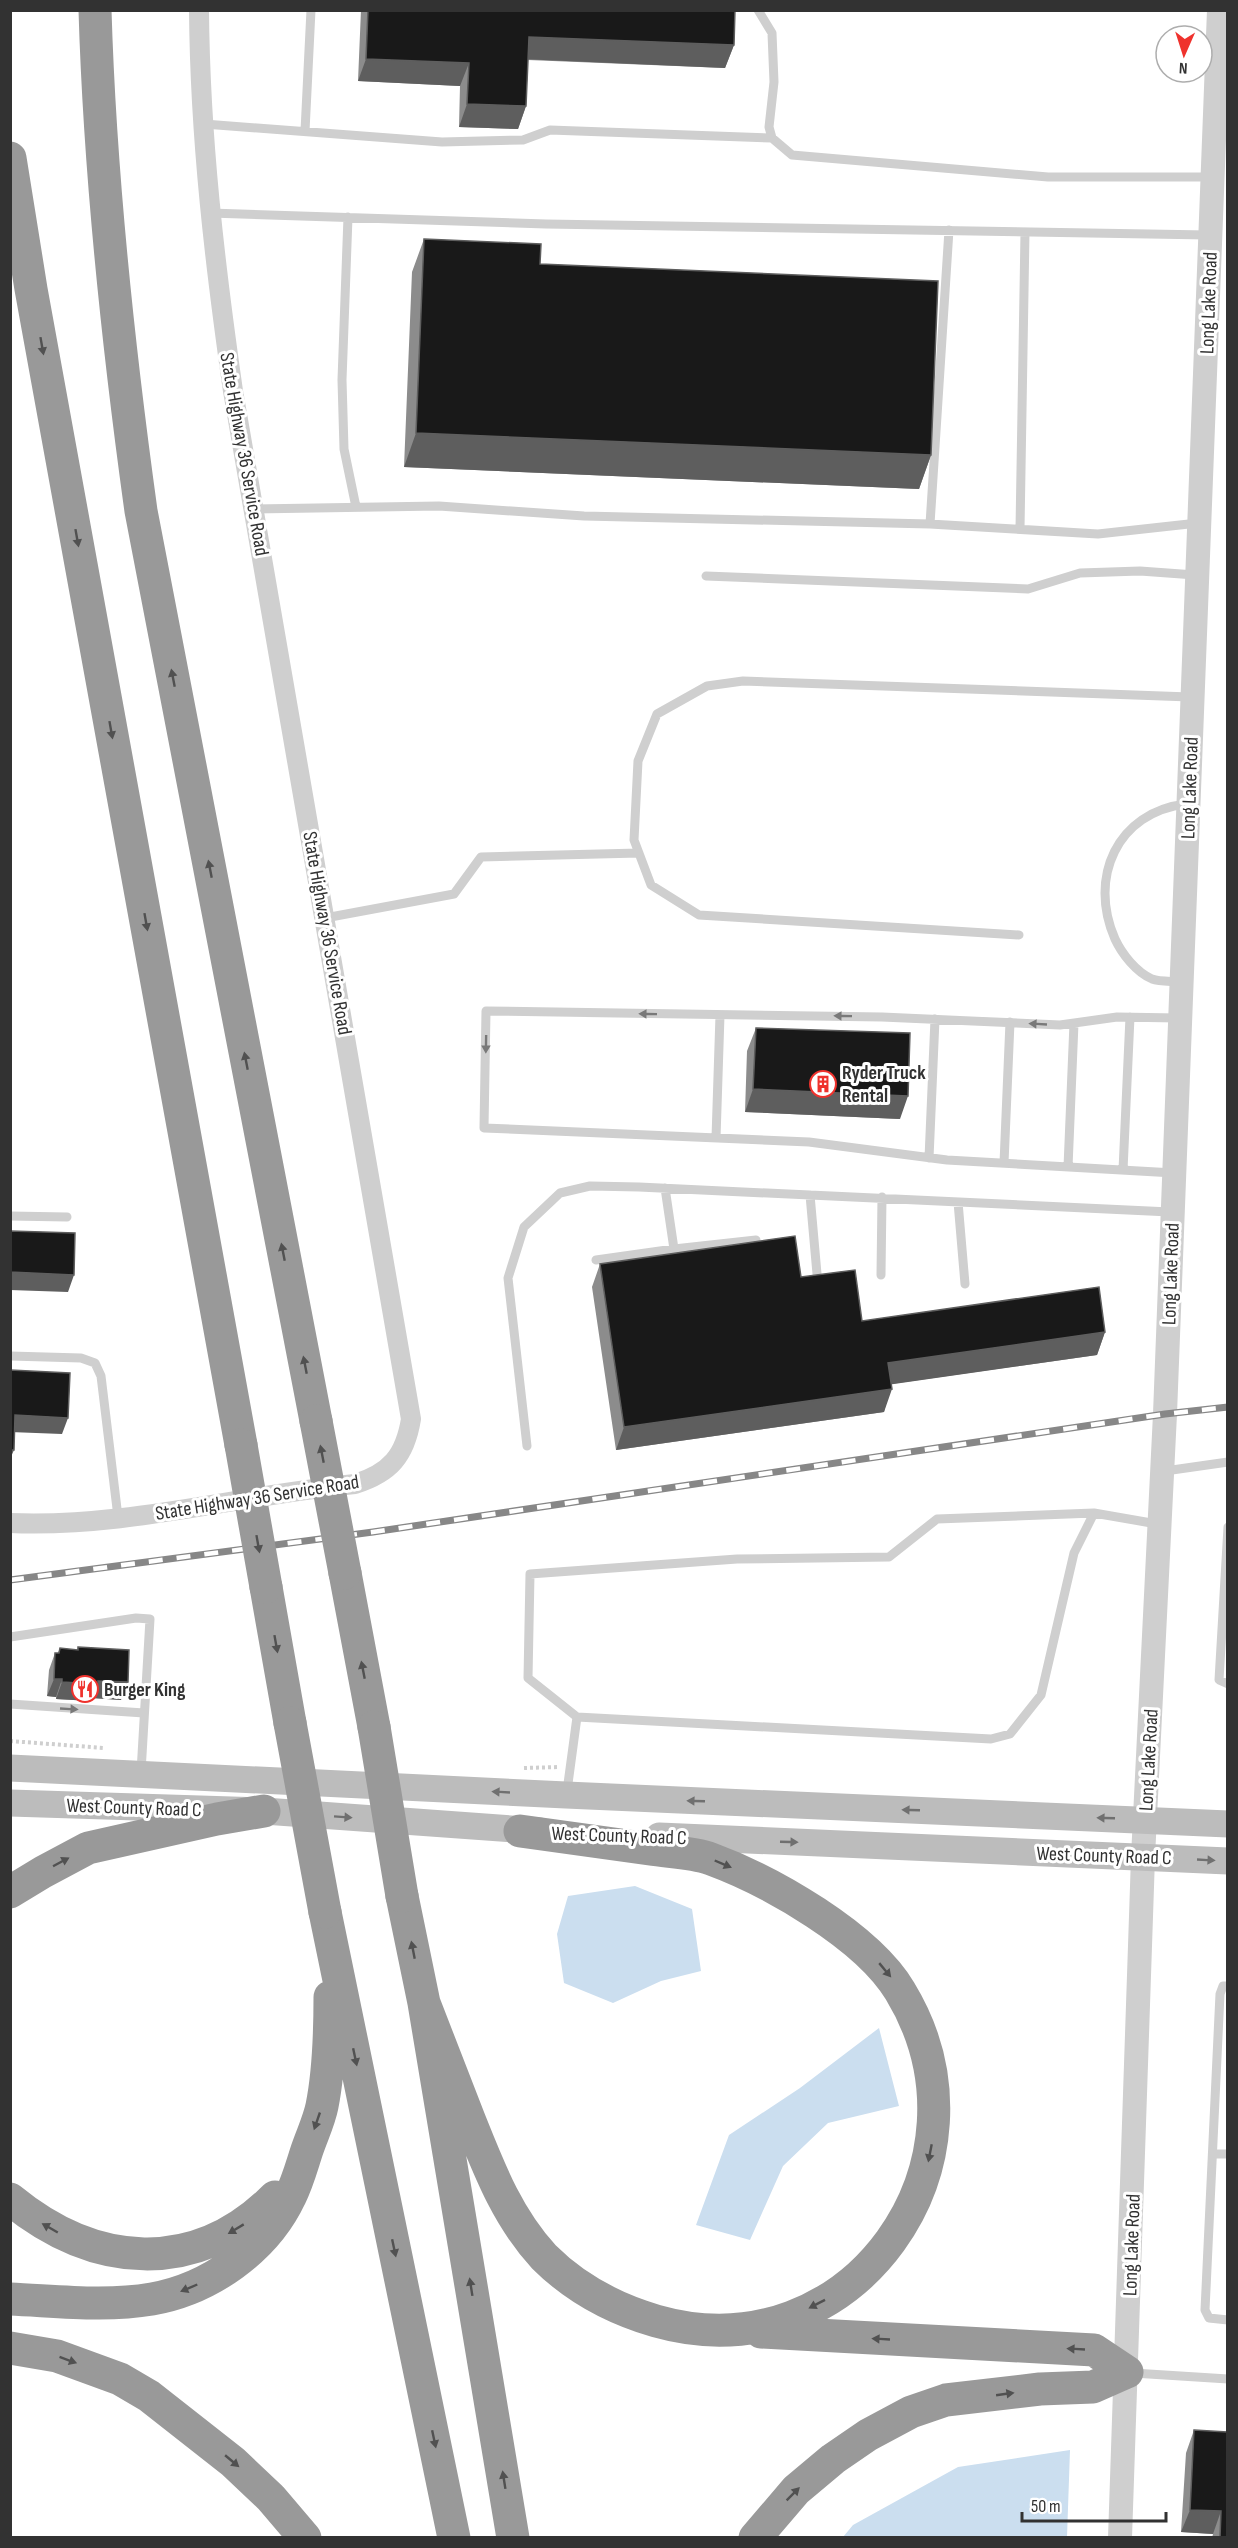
<svg xmlns="http://www.w3.org/2000/svg" width="1238" height="2548" font-family="'Sofia Sans Condensed',sans-serif">
  <rect width="100%" height="100%" fill="#fff"/>
  <path fill="#cbdeef" d="M 635,1886 L 692,1909 L 701,1971 L 661,1981 L 613,2003 L 564,1983 L 557,1934 L 568,1896 Z
    M 879,2028 L 899,2106 L 828,2123 L 783,2166 L 750,2240 L 696,2225 L 729,2135 L 800,2088 Z
    M 1070,2450 L 1067,2537 L 843,2537 L 853,2525 L 958,2467 Z"/>
  <g fill="none" stroke-linecap="round" stroke-linejoin="round">
    <path stroke="#cfcfcf" stroke-width="4" stroke-dasharray="3 3" stroke-linecap="butt" d="M 10,1741 L 104,1748
      M 524,1768 L 559,1767"/>
    <path stroke="#cfcfcf" stroke-width="9" d="M 758,10 L 772,33 L 774,82 L 769,127 L 772,138 L 792,155 L 1048,177 L 1210,177
      M 204,124 L 442,142 L 523,140 L 550,130 L 772,138
      M 305,131 L 311,10
      M 210,213 L 546,224 L 1208,235
      M 348,217 L 342,380 L 344,449 L 356,507
      M 253,509 L 439,506 L 584,516 L 930,524 L 1098,534 L 1198,523
      M 930,524 L 949,230
      M 1020,529 L 1025,232
      M 706,576 L 1028,589 L 1080,573 L 1140,571 L 1195,575
      M 325,918 L 454,894 L 481,857 L 639,853
      M 1019,935 L 699,915 L 651,885 L 634,840 L 638,761 L 657,714 L 707,686 L 743,681 L 1190,697
      M 1180,982 C 1172,981 1160,982 1152,979 C 1136,972 1122,954 1115,939 C 1088,878 1117,812 1186,804
      M 716,1138 L 720,1015
      M 929,1158 L 935,1019
      M 1004,1163 L 1010,1022
      M 1068,1167 L 1074,1023
      M 1123,1170 L 1130,1017
      M 1174,1173 L 947,1160 L 809,1142 L 484,1128 L 486,1011 L 882,1017 L 1060,1025 L 1117,1017 L 1178,1018
      M 810,1195 L 818,1285
      M 958,1202 L 965,1284
      M 10,1216 L 67,1217
      M 674,1249 L 756,1240
      M 596,1260 L 674,1249 L 665,1188
      M 881,1275 L 882,1197
      M 10,1356 L 81,1358 L 95,1363 L 101,1376 L 118,1517
      M 527,1446 L 508,1278 L 524,1227 L 560,1193 L 590,1186 L 639,1187 L 1170,1212
      M 1165,1471 L 1228,1462
      M 1228,1527 L 1219,1680 L 1228,1684
      M 10,1637 L 136,1618 L 150,1619 L 141,1772
      M 10,1704 L 144,1713
      M 577,1717 L 991,1739 L 1010,1734 L 1041,1695 L 1074,1553 L 1094,1513
      M 567,1791 L 577,1717 L 528,1678 L 530,1574 L 737,1559 L 889,1557 L 937,1519 L 1094,1513 L 1157,1524
      M 1228,1986 L 1223,1986 L 1220,1994 L 1205,2310 L 1209,2318 L 1228,2320
      M 1213,2154 L 1228,2154
      M 1133,2373 L 1228,2379"/>
    <path stroke="#cfcfcf" stroke-width="20" d="M 10,1523 C 126,1528 240,1495 355,1484 C 390,1473 405,1456 411,1419 L 233,391 C 215,265 200,139 199,10"/>
    <path stroke="#cfcfcf" stroke-width="24" d="M 1120,2538 L 1143,1857 L 1165,1414 L 1219,10"/>
    <path stroke="#bcbcbc" stroke-width="27" d="M 10,1768 L 566,1795 L 1228,1824
      M 10,1803 L 264,1811 L 540,1831
      M 659,1836 L 1228,1861"/>
    <path stroke="#999" stroke-width="33" d="M 95,10 C 100,178 118,345 141,511 L 316,1421
      M 10,158 L 31,289 L 241,1445
      M 345,1573 L 374,1727
      M 266,1587 L 290,1723
      M 10,1892 L 43,1872 L 88,1848 L 217,1819 L 264,1811
      M 402,1896 L 424,2003 L 513,2538
      M 325,1912 L 454,2538
      M 424,2003 C 439,2042 454,2080 469,2119 C 489,2169 507,2217 544,2257 C 575,2288 615,2309 656,2321 C 852,2377 1004,2162 900,1991 C 867,1936 771,1881 711,1859 C 692,1852 669,1852 650,1849 C 607,1843 564,1837 520,1831
      M 10,2199 C 94,2268 195,2277 275,2197
      M 10,2299 C 57,2301 106,2307 152,2299 C 209,2289 265,2250 290,2197 C 298,2181 302,2165 307,2150 C 312,2135 319,2121 322,2106 C 329,2071 330,2032 330,1997
      M 761,2332 L 1094,2350 L 1127,2372
      M 10,2348 L 57,2356 L 120,2379 L 149,2396 L 233,2462 L 271,2498 L 305,2538
      M 755,2538 L 796,2490 L 833,2459 L 868,2435 L 911,2412 L 946,2400 L 1040,2389 L 1093,2387 L 1127,2372"/>
    <defs>
      <path id="rail" d="M 10,1580 L 373,1532 L 1165,1414 L 1228,1407"/>
    </defs>
    <use href="#rail" stroke="#878787" stroke-width="7"/>
    <use href="#rail" stroke="#fff" stroke-width="4.5" stroke-dasharray="14" stroke-linecap="butt"/>
    <path stroke="#999" stroke-width="33" d="M 316,1421 L 345,1573
      M 241,1445 L 266,1587
      M 290,1723 L 325,1912
      M 374,1727 L 402,1896"/>
  </g>
  <path fill="#8c8c8c" d="M 361,10 L 735,10 L 734,45 L 725,68 L 528,60 L 526,106 L 518,129 L 459,127 L 460,86 L 358,81 Z
    M 424,239 L 540,264 L 931,455 L 919,489 L 404,467 L 412,272 Z
    M 756,1028 L 900,1119 L 745,1112 L 747,1051 Z
    M 600,1264 L 801,1277 L 862,1321 L 1105,1332 L 1097,1355 L 891,1384 L 884,1412 L 616,1450 L 592,1287 Z
    M 78,1647 L 121,1700 L 92,1698 L 91,1701 L 56,1699 L 56,1697 L 47,1696 L 49,1670 L 55,1653 L 58,1653 L 60,1648 L 77,1650 Z
    M 1194,2430 L 1227,2432 L 1227,2538 L 1212,2538 L 1213,2534 L 1181,2532 L 1186,2453 Z"/>
  <path fill="#5e5e5e" d="M 529,37 L 734,45 L 725,68 L 521,59 Z
    M 366,59 L 469,63 L 460,86 L 358,81 Z
    M 467,104 L 526,106 L 518,129 L 459,127 Z
    M 416,433 L 931,455 L 919,489 L 404,467 Z
    M 753,1089 L 908,1096 L 900,1119 L 745,1112 Z
    M 10,1272 L 74,1275 L 68,1292 L 10,1290 Z
    M 1105,1332 L 1097,1355 L 880,1386 L 888,1363 Z
    M 892,1389 L 884,1412 L 616,1450 L 624,1427 Z
    M 15,1415 L 68,1418 L 62,1434 L 10,1432 Z
    M 10,1450 L 14,1450 L 10,1459 Z
    M 54,1679 L 62,1679 L 56,1697 L 47,1696 Z
    M 98,1681 L 128,1682 L 121,1700 L 92,1698 L 91,1701 L 56,1699 L 62,1682 Z
    M 1190,2510 L 1221,2511 L 1213,2534 L 1181,2532 Z"/>
  <path fill="#191919" stroke="#5e5e5e" stroke-width="1.5" d="M 368,10 L 735,10 L 734,45 L 529,37 L 526,106 L 467,104 L 469,63 L 366,59 Z
    M 424,239 L 541,244 L 540,264 L 938,281 L 931,455 L 416,433 Z
    M 756,1028 L 910,1033 L 908,1096 L 753,1089 Z
    M 10,1231 L 75,1233 L 74,1275 L 10,1272 Z
    M 795,1236 L 801,1277 L 855,1270 L 862,1321 L 1099,1287 L 1105,1332 L 888,1363 L 892,1389 L 624,1427 L 600,1264 Z
    M 10,1370 L 70,1373 L 68,1418 L 15,1415 L 14,1450 L 10,1450 Z
    M 78,1647 L 129,1650 L 128,1682 L 98,1681 L 98,1684 L 62,1682 L 62,1679 L 54,1679 L 55,1653 L 59,1653 L 60,1648 L 78,1650 Z
    M 1194,2430 L 1227,2432 L 1227,2538 L 1220,2538 L 1221,2511 L 1190,2510 Z"/>
  <defs><path id="oneway-solid" d="M-6-.8H1V-3.2L6.5 0L1 3.2V.8H-6Z" transform="scale(1.5)"/></defs>
  <g fill="#515151">
    <use href="#oneway-solid" transform="translate(42 346) rotate(80)"/>
    <use href="#oneway-solid" transform="translate(77 538) rotate(80)"/>
    <use href="#oneway-solid" transform="translate(173 678) rotate(-101)"/>
    <use href="#oneway-solid" transform="translate(111 730) rotate(80)"/>
    <use href="#oneway-solid" transform="translate(210 869) rotate(-101)"/>
    <use href="#oneway-solid" transform="translate(146 922) rotate(80)"/>
    <use href="#oneway-solid" transform="translate(246 1061) rotate(-101)"/>
    <use href="#oneway-solid" transform="translate(283 1252) rotate(-101)"/>
    <use href="#oneway-solid" transform="translate(305 1365) rotate(-101)"/>
    <use href="#oneway-solid" transform="translate(322 1454) rotate(-101)"/>
    <use href="#oneway-solid" transform="translate(258 1544) rotate(80)"/>
    <use href="#oneway-solid" transform="translate(276 1644) rotate(80)"/>
    <use href="#oneway-solid" transform="translate(363 1670) rotate(-101)"/>
    <use href="#oneway-solid" transform="translate(61 1862) rotate(-28)"/>
    <use href="#oneway-solid" transform="translate(723 1864) rotate(23)"/>
    <use href="#oneway-solid" transform="translate(413 1950) rotate(-101)"/>
    <use href="#oneway-solid" transform="translate(885 1970) rotate(50)"/>
    <use href="#oneway-solid" transform="translate(355 2057) rotate(78)"/>
    <use href="#oneway-solid" transform="translate(317 2121) rotate(109)"/>
    <use href="#oneway-solid" transform="translate(930 2153) rotate(101)"/>
    <use href="#oneway-solid" transform="translate(50 2228) rotate(-150)"/>
    <use href="#oneway-solid" transform="translate(236 2229) rotate(149)"/>
    <use href="#oneway-solid" transform="translate(394 2248) rotate(78)"/>
    <use href="#oneway-solid" transform="translate(471 2287) rotate(-99)"/>
    <use href="#oneway-solid" transform="translate(189 2288) rotate(157)"/>
    <use href="#oneway-solid" transform="translate(817 2304) rotate(153)"/>
    <use href="#oneway-solid" transform="translate(881 2339) rotate(-177)"/>
    <use href="#oneway-solid" transform="translate(1076 2349) rotate(-177)"/>
    <use href="#oneway-solid" transform="translate(68 2360) rotate(20)"/>
    <use href="#oneway-solid" transform="translate(1005 2394) rotate(-8)"/>
    <use href="#oneway-solid" transform="translate(434 2439) rotate(78)"/>
    <use href="#oneway-solid" transform="translate(232 2461) rotate(40)"/>
    <use href="#oneway-solid" transform="translate(504 2480) rotate(-99)"/>
    <use href="#oneway-solid" transform="translate(793 2494) rotate(-45)"/>
  </g>
  <g fill="#797979">
    <use href="#oneway-solid" transform="translate(648 1014) rotate(-179)"/>
    <use href="#oneway-solid" transform="translate(843 1016) rotate(-179)"/>
    <use href="#oneway-solid" transform="translate(1038 1024) rotate(-177)"/>
    <use href="#oneway-solid" transform="translate(486 1044) rotate(91)"/>
    <use href="#oneway-solid" transform="translate(69 1709) rotate(3)"/>
  </g>
  <g fill="#707070">
    <use href="#oneway-solid" transform="translate(501 1792) rotate(-177)"/>
    <use href="#oneway-solid" transform="translate(696 1801) rotate(-178)"/>
    <use href="#oneway-solid" transform="translate(911 1810) rotate(-178)"/>
    <use href="#oneway-solid" transform="translate(343 1817) rotate(4)"/>
    <use href="#oneway-solid" transform="translate(1106 1818) rotate(-178)"/>
    <use href="#oneway-solid" transform="translate(789 1842) rotate(2)"/>
    <use href="#oneway-solid" transform="translate(1206 1860) rotate(3)"/>
  </g>
  <defs>
    <symbol id="building-ring" viewBox="-11 -11 22 22"><circle r="9.5" fill="#fff" stroke="#ef322d" stroke-width="1.5"/><path d="M-4-6H4V6H1V3H-1V6H-4ZM-2.5-4.3h1.7v1.8h-1.7ZM.8-4.3h1.7v1.8H.8ZM-2.5-1h1.7V.8h-1.7ZM.8-1h1.7V.8H.8Z" fill="#ef322d"/></symbol>
    <symbol id="restaurant-ring" viewBox="-11 -11 22 22"><circle r="9.5" fill="#fff" stroke="#ef322d" stroke-width="1.5"/><path d="M-5-6h1v4h1v-4h1v4h1v-4h1v5L-1.5 .5V6h-2V.5L-5-1ZM5-6V6H3V1.5H1.5Q1.5-4 5-6Z" fill="#ef322d"/></symbol>
  </defs>
  <g fill-rule="evenodd">
    <use href="#building-ring" x="808" y="1069" width="30" height="30"/>
    <use href="#restaurant-ring" x="70" y="1674" width="30" height="30"/>
  </g>
  <g text-anchor="middle" stroke-width="6" stroke-linejoin="round" paint-order="stroke">
    <g font-size="20" fill="#323232" stroke="#fff">
      <text transform="translate(1208 303) rotate(-88)" y="7">Long Lake Road</text>
      <text transform="translate(245 454) rotate(80)" y="7">State Highway 36 Service Road</text>
      <text transform="translate(1189 788) rotate(-88)" y="7">Long Lake Road</text>
      <text transform="translate(328 933) rotate(80)" y="7">State Highway 36 Service Road</text>
      <text transform="translate(1170 1274) rotate(-88)" y="7">Long Lake Road</text>
      <text transform="translate(257 1497) rotate(-9)" y="7">State Highway 36 Service Road</text>
      <text transform="translate(1148 1760) rotate(-87)" y="7">Long Lake Road</text>
      <text transform="translate(134 1807) rotate(2)" y="7">West County Road C</text>
      <text transform="translate(619 1835) rotate(2)" y="7">West County Road C</text>
      <text transform="translate(1104 1855) rotate(2)" y="7">West County Road C</text>
      <text transform="translate(1131 2245) rotate(-88)" y="7">Long Lake Road</text>
    </g>
    <g font-size="20" font-weight="bold" fill="#323232" stroke="#fff" text-anchor="start">
      <text x="842" y="1079">Ryder Truck<tspan x="842" dy="23">Rental</tspan></text>
      <text x="104" y="1696">Burger King</text>
    </g>
  </g>
  <rect width="1238" height="2548" fill="none" stroke="#323232" stroke-width="24"/>
  <g transform="translate(1184 54) rotate(183)"><circle r="28" fill="#ffffff" stroke="#adadad" stroke-width="1.5"/>
  <path d="M0-4.5L10 22L0 15L-10 22Z" fill="#ef322d"/>
  <text y="-9" font-size="16" font-weight="bold" text-anchor="middle" fill="#323232">N</text>
  </g>
  <path d="M1022 2512v9h144v-9" fill="none" stroke="#323232" stroke-width="3"/>
  <text x="1031" y="2512" font-size="18" fill="#323232" stroke="#ffffff" stroke-width="4.5" paint-order="stroke">50 m</text>
</svg>
